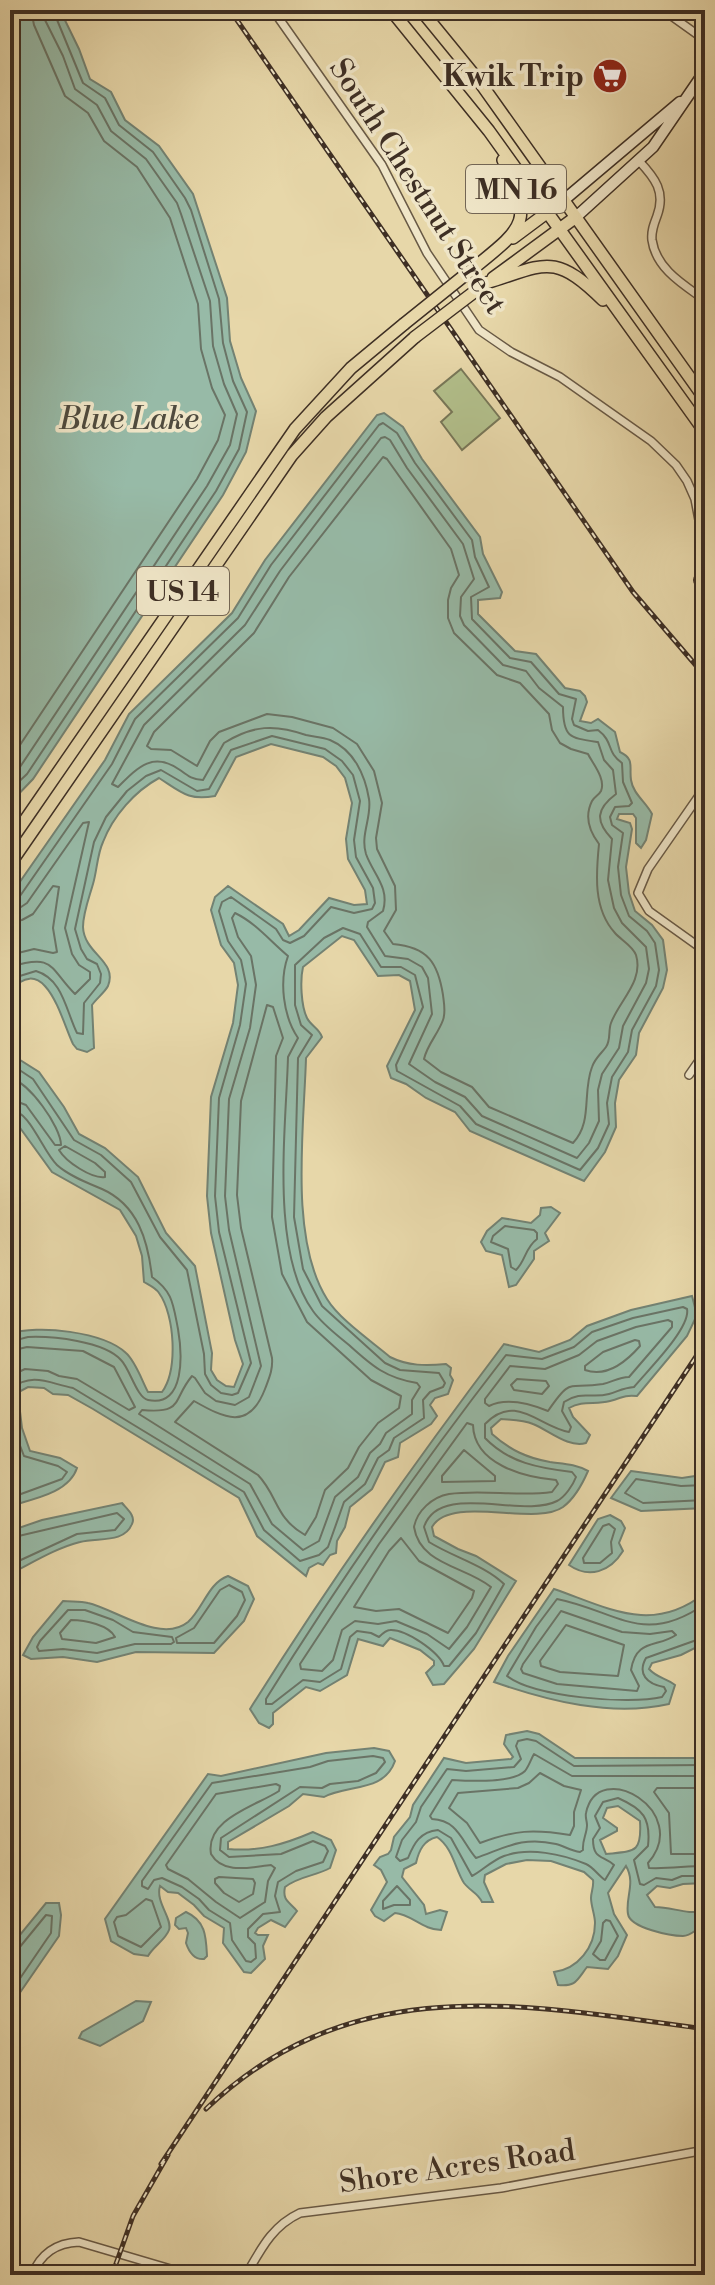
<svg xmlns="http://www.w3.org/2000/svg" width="715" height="2285" font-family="'Libre Bodoni',serif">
  <rect width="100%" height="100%" fill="#e7d7a9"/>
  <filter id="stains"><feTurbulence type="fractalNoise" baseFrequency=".0025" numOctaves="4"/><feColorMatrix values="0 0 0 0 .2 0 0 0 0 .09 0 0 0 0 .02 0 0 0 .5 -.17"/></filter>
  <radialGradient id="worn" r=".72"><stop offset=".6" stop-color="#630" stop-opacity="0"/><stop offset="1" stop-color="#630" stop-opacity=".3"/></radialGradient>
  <path fill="#b2bf8b" stroke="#787758" stroke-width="2" d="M 461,369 L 500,418 L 462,450 L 441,422 L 452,412 L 434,391 Z"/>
  <path fill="#97baa7" stroke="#738273" stroke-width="2" fill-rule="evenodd" d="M 10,10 L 60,10 L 79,49 L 90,79 L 111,92 L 125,120 L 159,146 L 193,194 L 227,298 L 230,341 L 241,378 L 256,411 L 246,452 L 223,495 L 33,779 L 10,803 Z
    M 384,413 L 403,427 L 422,459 L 480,537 L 483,554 L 502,592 L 500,598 L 478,600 L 478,614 L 515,651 L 536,654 L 565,688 L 580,691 L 585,696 L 587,702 L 580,721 L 591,723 L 598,719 L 615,732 L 620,752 C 635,759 629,767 631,780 C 633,794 646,802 652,814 L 646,840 L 641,848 L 636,843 L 636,818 L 633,814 L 619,814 L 617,819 L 630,823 L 632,829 L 626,867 L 629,893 L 635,911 L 652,925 L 663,940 L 667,970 L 663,988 L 639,1033 L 636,1055 L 619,1080 L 615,1103 L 616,1127 L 605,1152 L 584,1181 L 470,1131 L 455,1112 L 426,1098 L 406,1084 L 391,1078 L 387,1066 L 415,1010 L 410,981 L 399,975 L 378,976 L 354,940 L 342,936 L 303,967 C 300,980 301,1006 307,1018 C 311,1026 319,1028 322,1037 L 306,1058 C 304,1128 289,1239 327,1299 C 339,1319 371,1341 390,1357 C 408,1366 426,1366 446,1364 L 451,1368 L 450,1375 L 453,1380 L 448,1394 L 435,1398 L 430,1405 L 437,1416 L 431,1424 L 400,1443 L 398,1457 L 385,1462 L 372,1489 L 350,1507 L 345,1527 L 337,1541 L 336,1553 L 330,1555 L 323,1565 L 318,1563 L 309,1568 L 306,1576 L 257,1536 L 239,1498 L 93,1409 L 68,1395 L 53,1394 L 44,1388 L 28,1387 L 15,1394 L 19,1403 L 22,1428 L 30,1451 L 60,1458 L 77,1468 C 69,1493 33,1499 10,1506 L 10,1334 C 37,1324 104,1332 126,1353 C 136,1362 142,1381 148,1392 L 162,1392 C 178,1370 175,1315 159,1293 C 156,1288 149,1285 144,1282 L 142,1256 L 136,1236 L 120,1210 L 52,1172 L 10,1114 L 10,1060 L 20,1060 L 39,1072 L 64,1107 L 79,1134 L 105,1148 L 138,1177 L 166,1233 L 195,1266 L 212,1353 L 211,1370 L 217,1380 L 226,1386 L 234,1387 L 243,1364 L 235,1340 L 211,1233 L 207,1196 L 211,1097 L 233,1023 L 238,985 L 234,963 L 221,945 L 211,910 L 215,897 L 228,886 L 283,924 L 289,936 L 299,930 L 329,898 L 354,905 L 367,904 L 365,890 L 348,859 L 346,839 L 352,803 L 345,778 L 336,766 L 323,757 L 271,744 L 236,757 L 215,796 C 188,801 181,792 159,778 C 135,791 113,816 103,842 C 97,855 97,871 93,884 C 89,898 83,913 83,927 C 84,954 118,961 108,986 C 105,992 96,999 92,1005 L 94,1048 L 87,1052 L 77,1049 L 73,1044 C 62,1022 46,950 10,991 L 10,896 L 105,760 L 129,714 L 232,613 L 265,560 L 377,415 Z
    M 551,1207 L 560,1213 L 545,1233 L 549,1241 L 534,1251 L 534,1259 L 516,1285 L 509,1287 L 502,1255 L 486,1251 L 481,1242 L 487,1231 L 502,1218 L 531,1223 L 540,1215 L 541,1208 Z
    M 692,1296 L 697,1315 L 687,1336 L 637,1396 C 621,1395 623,1398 610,1401 C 595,1405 583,1400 569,1408 L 573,1417 L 590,1435 L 586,1443 C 568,1448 550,1431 533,1424 C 524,1420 512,1420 501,1419 L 491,1428 L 492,1434 C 510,1450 527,1458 550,1462 C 565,1464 575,1464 588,1471 C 582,1485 575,1498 563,1507 C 535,1527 451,1494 432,1527 L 434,1536 L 458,1549 L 476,1556 L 516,1581 L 474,1649 L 444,1684 L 433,1685 L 426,1673 L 434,1665 L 434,1661 L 420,1650 L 390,1638 L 383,1646 L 358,1639 L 347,1675 L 320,1691 L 306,1687 L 273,1713 L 273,1724 L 269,1728 L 259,1723 L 250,1709 C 329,1583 414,1463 504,1344 L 539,1352 L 570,1340 L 587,1326 L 631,1310 Z
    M 631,1471 L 682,1478 L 695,1476 L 705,1477 L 705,1508 L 641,1511 L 611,1498 Z
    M 122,1503 C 127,1509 136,1516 132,1524 C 124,1544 97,1537 80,1542 C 56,1548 32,1563 10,1574 L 10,1531 L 42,1520 Z
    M 610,1515 L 621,1521 L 625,1528 L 619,1543 L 623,1551 C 610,1572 589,1579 569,1565 L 598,1519 Z
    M 228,1576 L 248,1586 L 254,1599 L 244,1621 L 214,1653 L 136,1652 L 97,1662 L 63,1657 L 31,1659 L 23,1655 L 33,1637 L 63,1601 C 71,1602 80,1601 88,1603 C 115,1609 161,1644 188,1622 C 203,1609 208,1583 228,1576 Z
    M 554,1589 C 609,1608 652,1635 705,1593 L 705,1643 L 681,1655 L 652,1663 L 649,1669 C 657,1678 666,1678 675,1685 L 669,1704 C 611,1717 549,1701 494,1682 L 508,1656 Z
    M 527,1731 L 539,1734 L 575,1758 L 705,1758 L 705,1883 L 683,1884 L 670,1888 L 657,1886 L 647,1895 L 655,1907 C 673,1907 686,1915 705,1911 L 705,1925 C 697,1928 691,1936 683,1936 C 671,1936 630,1928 628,1914 C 625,1898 636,1883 626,1866 L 608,1893 L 614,1914 L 627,1935 L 618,1956 L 608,1969 L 587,1967 C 577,1980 576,1987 558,1985 L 554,1972 C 578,1969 595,1947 595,1923 C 595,1915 591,1906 591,1898 C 591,1892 594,1887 593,1880 L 584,1872 L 551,1861 L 527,1860 L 506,1864 L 485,1875 L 484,1882 L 493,1902 L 482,1902 C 478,1893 470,1891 464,1883 C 455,1869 453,1848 437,1837 C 424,1840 419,1850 416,1863 L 404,1869 L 402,1877 L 424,1905 L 426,1914 L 440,1910 L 447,1912 L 441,1930 C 423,1930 411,1914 395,1913 L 384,1921 L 375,1916 L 371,1910 L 387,1882 L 381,1870 L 374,1865 L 380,1857 L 388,1854 L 391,1850 L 394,1837 L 410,1817 L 413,1805 L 444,1758 L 466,1763 L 511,1759 L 513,1757 L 504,1744 L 506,1735 ZM 618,1806 L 640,1821 C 642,1853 635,1851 606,1854 L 600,1840 L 617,1831 L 617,1828 L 603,1818 L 607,1808 Z
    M 374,1748 L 389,1751 L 395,1761 C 384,1793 347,1784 324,1797 L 303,1794 L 289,1806 L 228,1842 L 228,1849 C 259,1852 285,1844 313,1832 L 331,1840 L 336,1850 L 330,1868 C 316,1876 299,1876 285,1887 C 282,1901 290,1902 297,1911 L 285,1927 L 271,1920 L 258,1928 L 255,1933 L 258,1935 L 268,1935 L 263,1946 L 265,1959 L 251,1973 L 244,1972 L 223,1943 L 224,1928 L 204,1916 L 194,1905 L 178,1893 L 168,1892 L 160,1886 C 155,1902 173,1919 169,1930 C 166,1939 153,1947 148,1956 L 134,1954 L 111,1941 L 105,1919 L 208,1774 L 221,1776 L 326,1753 Z
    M 46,1903 L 59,1903 L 61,1915 L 59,1936 L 10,2007 L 10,1947 Z
    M 186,1912 C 206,1921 206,1937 207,1956 L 204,1959 C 194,1960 189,1952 186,1943 L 188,1933 L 186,1928 L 179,1929 L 175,1925 L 176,1918 Z
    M 136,2001 L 151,2002 L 143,2021 L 100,2046 L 79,2038 L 82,2032 Z"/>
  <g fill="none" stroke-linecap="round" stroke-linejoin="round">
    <path stroke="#6a7466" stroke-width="2" d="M 385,437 L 390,440 L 407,468 L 463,544 L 474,579 L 461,597 L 460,616 L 464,625 L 503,665 L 526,671 L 539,688 L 563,707 C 563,738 570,738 598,742 L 604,760 L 613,770 L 616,794 C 596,809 595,821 612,839 L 608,880 L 614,908 L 622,923 L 646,947 L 649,969 L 646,983 L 623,1026 L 619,1048 L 602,1074 L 598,1090 L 599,1121 L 589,1143 L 577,1158 L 482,1116 L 465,1097 L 435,1082 L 409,1064 L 432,1014 L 428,978 L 422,967 L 408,959 L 385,956 L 367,927 L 368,922 L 383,911 C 390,887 373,874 366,854 C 360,835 372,817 369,799 C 365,775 354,750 330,740 C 322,737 314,737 306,735 C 275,724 253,725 224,743 L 203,780 C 193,780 188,776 180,770 C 153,751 138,767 118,787 L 112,784 L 144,725 L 245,625 L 280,571 L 381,438 Z
      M 383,457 L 387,459 L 451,549 L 459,575 L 451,588 L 448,600 L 448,618 L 454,633 L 497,675 L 520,683 L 549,714 L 552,730 L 560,743 L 571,749 L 588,754 C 593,764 606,779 601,791 C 599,795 594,797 592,801 C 584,817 589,831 599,844 C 596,874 593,909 615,933 C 621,940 633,946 636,955 C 644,981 619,1001 611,1023 C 608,1031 611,1040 606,1047 C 601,1054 595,1058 592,1067 C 582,1093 593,1122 573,1143 L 489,1107 L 472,1087 L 441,1072 L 424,1059 C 427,1045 438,1034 443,1020 C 446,1012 444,1004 443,995 C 438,963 428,947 393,944 L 384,931 L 396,910 L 395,886 L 377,849 L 376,838 L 382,803 L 374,771 L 357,744 L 333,728 L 292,717 L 267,714 L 219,732 L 210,741 L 197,766 L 171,750 L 151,749 L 147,746 L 154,732 L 254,633 L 289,577 Z
      M 10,760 L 197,479 L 218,440 L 225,415 L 212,388 L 201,349 L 198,304 L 170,218 L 137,167 L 104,141 L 88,113 L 65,96 L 34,25 L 31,10
      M 10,776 L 20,767 L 207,486 L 230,445 L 237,414 L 224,384 L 213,346 L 210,301 L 181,214 L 177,203 L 146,159 L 111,131 L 97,105 L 75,89 L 63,56 L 45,20 L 43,10
      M 10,790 L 27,774 L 216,491 L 239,449 L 247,412 L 233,381 L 223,343 L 219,299 L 191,210 L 185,198 L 153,152 L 119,125 L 105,98 L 83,83 L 53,10
      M 10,900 L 20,896 L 112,764 L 135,719 L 238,618 L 271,565 L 379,425 L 383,423 L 397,433 L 415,463 L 472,540 L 475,557 L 489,587 L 471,597 L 472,619 L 510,658 L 531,662 L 559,694 L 576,699 L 572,719 L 574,725 L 588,731 L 598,730 C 614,742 606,752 622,763 L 623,782 L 632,803 L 629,806 L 615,807 L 610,817 L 612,825 L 623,833 L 618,867 L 621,895 L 629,916 L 647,931 L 655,943 L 659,970 L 656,986 L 632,1030 L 628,1052 L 612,1077 L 607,1103 L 609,1124 L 598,1148 L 580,1170 L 476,1124 L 460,1106 L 397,1071 L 396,1065 L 423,1007 L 415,975 L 401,967 L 381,967 L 360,934 L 343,928 L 324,938 L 295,965 L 295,1005 L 301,1025 L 312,1035 L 298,1058 L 294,1217 L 303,1269 L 322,1306 L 385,1363 L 400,1370 L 439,1373 L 445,1383 L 443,1387 L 430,1392 L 423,1400 L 424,1418 L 394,1438 L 389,1450 L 378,1458 L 365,1484 L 344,1502 L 328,1547 L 319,1555 L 300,1561 L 264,1530 L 244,1492 L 73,1388 C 48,1383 33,1372 10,1389
      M 10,910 L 18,909 L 27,903 L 83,823 L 89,822 L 65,928 L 72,954 L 79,965 L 90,972 L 90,979 L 75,994 C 49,968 55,953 10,967
      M 235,913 C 256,923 271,942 288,956 C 279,981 283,1016 298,1038 L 288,1057 C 286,1129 270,1252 313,1311 C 322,1324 337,1335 349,1345 C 372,1366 386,1378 417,1383 L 420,1387 L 412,1400 L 412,1414 L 386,1433 L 380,1444 L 370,1453 L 358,1477 L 335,1497 L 319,1541 L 303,1550 L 272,1524 L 250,1484 L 139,1414 L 142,1410 C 184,1414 172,1400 192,1376 L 195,1378 L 205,1393 L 216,1401 L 235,1405 L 249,1397 L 261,1366 L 229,1230 L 225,1196 L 229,1099 L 250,1028 L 256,985 L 251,956 L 238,937 L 232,918 Z
      M 10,922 L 22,920 L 33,914 L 53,886 L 59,887 L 53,928 L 57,952 L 53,953 L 34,949 L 10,955
      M 10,979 L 36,971 C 63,979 66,1011 77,1033 L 83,1034 L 84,1003 L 100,983 L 101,974 L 97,964 L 87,959 L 81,949 L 75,929 L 94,842 L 106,817 L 127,791 L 146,776 L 161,770 L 197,791 L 209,789 L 231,750 L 272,736 L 325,749 L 342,761 L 353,775 L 360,801 L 354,840 L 356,857 L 373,888 L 375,903 L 372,909 L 354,913 L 331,907 L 304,936 L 290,943 L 283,940 L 276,929 L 231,897 L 222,902 L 219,911 L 228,941 L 241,960 L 246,984 L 240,1025 L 219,1098 L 215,1196 L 219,1232 L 251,1363 L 238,1393 L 232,1395 L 221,1393 L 211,1385 L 205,1374 L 204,1354 L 187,1270 L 160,1237 L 131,1182 L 101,1155 L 74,1140 L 33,1079 L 18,1069 L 10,1068
      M 267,1005 L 273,1007 L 283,1038 L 276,1056 L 272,1217 L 282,1274 L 307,1322 L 371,1380 L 401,1396 L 399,1408 L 378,1423 L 359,1447 L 348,1468 L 325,1490 L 316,1517 L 305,1535 C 275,1518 278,1496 258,1475 L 175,1422 L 194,1401 C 224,1418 249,1431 265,1389 C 269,1378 273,1370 272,1358 L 241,1228 L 237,1195 L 241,1101 Z
      M 10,1078 C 29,1082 61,1127 61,1145 L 55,1145 L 26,1105 L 10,1099
      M 10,1109 C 30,1111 43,1152 57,1165 C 69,1176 88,1183 102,1189 C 138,1205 148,1241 152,1277 C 173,1292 173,1304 178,1329 C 182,1352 186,1408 148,1400 C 137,1398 130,1369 121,1360 C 104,1341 52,1336 28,1337 C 22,1338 16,1341 10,1341
      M 65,1146 L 95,1163 L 105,1172 L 105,1177 C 92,1179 66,1162 59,1150 Z
      M 505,1226 L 534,1230 L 537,1233 L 537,1239 C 525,1248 526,1260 516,1270 L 511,1267 L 508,1249 L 491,1242 L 493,1236 Z
      M 683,1307 L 687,1309 C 691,1328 647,1371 634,1387 C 623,1388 619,1391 609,1394 C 591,1399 582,1390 564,1402 L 562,1411 L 571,1427 L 569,1432 C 539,1427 516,1392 485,1424 L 485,1438 C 509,1463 539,1468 572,1472 L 576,1477 C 573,1485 565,1497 557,1501 C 523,1519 439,1481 424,1527 L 429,1542 C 453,1557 484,1565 504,1584 L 476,1633 L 449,1666 L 444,1666 C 439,1652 406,1629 390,1630 C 386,1630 381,1635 379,1637 L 371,1633 L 357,1631 L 350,1637 L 341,1669 L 320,1682 L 303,1680 L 272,1704 L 266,1704 L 266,1699 C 340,1580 420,1466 506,1355 L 542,1359 L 574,1347 L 592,1332 L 633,1318 Z
      M 668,1320 L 672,1322 L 672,1327 L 629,1377 C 619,1377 612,1382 603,1384 C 567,1390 572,1376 548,1411 C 531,1404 507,1397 489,1406 L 485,1403 L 485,1399 L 510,1366 L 545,1369 L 579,1355 L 597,1341 L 636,1327 Z
      M 635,1340 L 639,1341 L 640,1346 C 626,1362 607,1378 585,1370 L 585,1366 L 603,1352 Z
      M 10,1351 L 27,1347 L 83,1351 L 114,1367 L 135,1407 L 129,1410 L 77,1379 L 59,1376 L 48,1371 L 25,1369 L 10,1376
      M 517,1379 L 546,1381 L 549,1386 L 542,1394 L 514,1390 L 511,1385 Z
      M 10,1402 L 14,1430 L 24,1456 L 58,1466 L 67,1472 L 62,1479 L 10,1498
      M 467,1423 L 473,1425 C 474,1464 523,1477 556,1480 L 558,1484 L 552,1492 C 518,1497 483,1489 449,1494 C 432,1497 417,1511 414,1527 C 420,1565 465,1566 491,1587 L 467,1627 L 449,1649 L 427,1634 L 396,1621 L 378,1624 L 355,1621 L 342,1630 L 333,1660 L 322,1671 L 301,1669 L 300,1664 L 379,1544 Z
      M 464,1450 L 495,1476 L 495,1481 L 442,1482 L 442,1476 Z
      M 705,1485 L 681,1486 L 636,1479 L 625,1493 L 643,1503 L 705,1500
      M 609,1524 L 615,1529 L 611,1542 L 612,1553 L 600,1563 L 584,1563 L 583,1558 L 603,1526 Z
      M 10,1538 L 117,1513 L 124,1519 L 115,1530 L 77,1534 L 10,1565
      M 401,1538 L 419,1561 L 474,1591 L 472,1598 L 448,1633 L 399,1609 L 376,1611 L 354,1607 L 389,1551 Z
      M 229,1585 L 242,1592 L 245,1600 L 237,1616 L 214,1643 L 177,1643 L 176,1638 L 194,1628 L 220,1590 Z
      M 705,1604 C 643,1647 617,1611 557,1599 L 536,1627 L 507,1676 C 534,1697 629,1705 662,1697 L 666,1691 L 664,1687 C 647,1684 637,1674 646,1658 L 705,1637
      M 68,1610 L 85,1610 L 113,1620 L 133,1632 L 172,1637 L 174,1642 L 171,1644 L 135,1644 L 97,1653 L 63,1649 L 39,1651 L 37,1647 L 40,1641 Z
      M 561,1611 L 622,1632 L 650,1634 L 672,1631 L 676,1635 C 657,1648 636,1638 631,1670 L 639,1686 L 637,1691 L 557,1684 L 523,1673 L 521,1669 L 523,1664 Z
      M 71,1620 C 85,1620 109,1625 115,1637 L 96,1643 L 62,1639 L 60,1633 Z
      M 566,1625 L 624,1645 L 618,1676 L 560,1672 L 541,1666 L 540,1661 Z
      M 373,1756 L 383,1758 L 385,1762 L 376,1773 L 358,1781 L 330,1784 L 322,1788 L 300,1787 L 221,1838 L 220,1850 L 229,1857 L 281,1854 L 313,1841 L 325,1846 L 328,1851 L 323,1862 L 296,1871 L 278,1882 L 275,1896 L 280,1912 L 263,1914 L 248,1929 L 248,1937 L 255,1944 L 256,1958 L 251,1962 L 246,1961 L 232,1940 L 230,1923 L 209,1910 L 199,1899 L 182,1887 L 162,1878 L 154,1880 L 148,1889 L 142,1886 L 142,1881 L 212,1783 L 310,1767 L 328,1761 Z
      M 705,1765 L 574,1766 L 536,1741 L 527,1739 L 518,1741 L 516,1746 L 521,1759 L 514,1767 L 466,1771 L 447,1769 L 421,1807 L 416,1822 L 402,1840 L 396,1857 L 400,1861 L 408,1858 C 414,1843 420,1832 438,1830 L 451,1838 L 472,1876 C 482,1871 491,1861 504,1856 C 529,1847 562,1854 586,1864 C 593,1867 599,1876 605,1880 L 614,1865 C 603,1855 593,1860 593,1839 L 600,1828 L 595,1816 L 603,1802 L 618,1798 C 643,1809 651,1818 648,1846 L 634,1860 L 640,1884 L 644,1885 L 656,1878 L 672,1880 L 682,1876 L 705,1876
      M 540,1773 L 564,1786 L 581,1790 L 574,1812 L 574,1826 L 570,1835 C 533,1829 515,1830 480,1843 L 467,1823 L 449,1808 L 458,1793 L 518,1788 L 529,1783 Z
      M 705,1776 L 572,1776 L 534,1754 C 531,1759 529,1766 525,1771 C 513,1783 468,1781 452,1780 L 430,1816 L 432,1819 C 458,1820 462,1842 476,1858 C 505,1848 522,1836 556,1844 C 564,1846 571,1851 580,1852 L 583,1850 C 582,1840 587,1834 587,1825 C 587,1821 585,1817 586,1813 C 598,1756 693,1812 648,1863 L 649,1868 C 668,1869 686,1866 705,1866
      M 276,1784 L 280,1786 L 279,1791 C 256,1806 205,1819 211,1854 C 223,1875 251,1867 271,1865 L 275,1868 L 268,1881 L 265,1902 L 240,1918 L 216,1902 L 188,1879 L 168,1869 L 166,1865 L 216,1794 Z
      M 705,1788 L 657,1788 L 654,1792 L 669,1813 L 671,1854 L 705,1854
      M 219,1877 L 253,1879 L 255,1883 L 253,1894 L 239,1902 L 224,1893 L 215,1883 L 215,1879 Z
      M 397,1886 L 410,1900 L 410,1905 L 394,1905 L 383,1909 L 383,1901 Z
      M 146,1899 L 152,1901 L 161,1927 L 141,1947 L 118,1936 L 114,1922 L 117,1917 L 126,1915 Z
      M 606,1920 L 610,1921 L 618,1936 L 605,1960 L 600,1960 L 593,1954 L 601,1941 L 603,1923 Z
      M 10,1951 L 19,1948 L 46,1915 L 52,1916 L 51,1933 L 10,1993"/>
    <defs>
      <path id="street" d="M 273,10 L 382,165 L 427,253 L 479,330 L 511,352 L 560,377 L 651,441 L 676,465 L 687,481 L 695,499 L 699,520 L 700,580 L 705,620
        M 663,10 L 705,40
        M 639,161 C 655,178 666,192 657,216 C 654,224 651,231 652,240 C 656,269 684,285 705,300
        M 705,787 L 648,869 L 638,893 L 649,911 L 705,951
        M 689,1075 L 705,1052
        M 32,2275 C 41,2253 56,2243 79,2242 L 191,2275
        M 246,2275 C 261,2249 272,2226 300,2213 L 501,2188 L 705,2150"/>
      <path id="secondary" d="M 564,200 L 680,102
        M 576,217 L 653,147 L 705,71"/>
      <path id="primary" d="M 391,10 L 489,131 L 705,432
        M 421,10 L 479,81 L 705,399
        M 513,238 L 564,200
        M 475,267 C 526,226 533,221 503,160
        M 493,278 L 576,217
        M 486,283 C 545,265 553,251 603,300
        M 700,580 L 705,580
        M 10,842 L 295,429 L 351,368 L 404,324
        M 10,864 L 292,455 L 326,417 L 415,337"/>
    </defs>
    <use href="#street" stroke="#685945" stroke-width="10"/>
    <use href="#secondary" stroke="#3e2f24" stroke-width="13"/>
    <use href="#primary" stroke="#3e2f24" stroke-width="14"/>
    <use href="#street" stroke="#efe5c7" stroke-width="7"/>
    <use href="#secondary" stroke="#efe5c7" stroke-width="10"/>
    <use href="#primary" stroke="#e7d7a9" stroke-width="11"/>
    <defs>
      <path id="rail" d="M 230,10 L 633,592 L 705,676
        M 206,2109 C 353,1969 523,2004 705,2029
        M 161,2164 L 705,1343
        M 112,2275 L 133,2216 L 168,2155"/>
    </defs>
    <use href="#rail" stroke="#3e2f24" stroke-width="5"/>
    <use href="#rail" stroke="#efe5c7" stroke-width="2" stroke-dasharray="6" stroke-linecap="butt"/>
    <defs>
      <path id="primary-bridge" d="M 404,324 L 475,267
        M 415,337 L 486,283"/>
    </defs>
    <use href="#primary-bridge" stroke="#3e2f24" stroke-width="14" stroke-linecap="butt"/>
    <use href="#primary-bridge" stroke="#e7d7a9" stroke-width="11"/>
  </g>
  <defs>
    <symbol id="supermarket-disc" viewBox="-11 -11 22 22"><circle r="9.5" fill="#8f2418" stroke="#efe5c7"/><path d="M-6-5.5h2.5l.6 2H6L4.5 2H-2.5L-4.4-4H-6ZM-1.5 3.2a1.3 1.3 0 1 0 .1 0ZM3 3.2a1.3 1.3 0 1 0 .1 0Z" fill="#fff"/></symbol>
  </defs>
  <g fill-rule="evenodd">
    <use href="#supermarket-disc" x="590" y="56" width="40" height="40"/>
  </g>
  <g text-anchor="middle" stroke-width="7" stroke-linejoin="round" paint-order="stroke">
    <g fill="#efe5c7" stroke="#736655" stroke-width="2">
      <rect x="466" y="165" width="100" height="48" rx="6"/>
      <rect x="137" y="567" width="92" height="48" rx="6"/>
    </g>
    <g font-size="28" font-weight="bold" fill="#3e2f24">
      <text x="516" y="199">MN 16</text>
      <text x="183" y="601">US 14</text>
    </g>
    <g font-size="30" font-weight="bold" fill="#3e2f24" stroke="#efe5c7" text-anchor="end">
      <text x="584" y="86">Kwik Trip</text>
    </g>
    <g font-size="30" fill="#3e2f24" stroke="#efe5c7">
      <text transform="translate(418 186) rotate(57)" y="10">South Chestnut Street</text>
      <text transform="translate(457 2166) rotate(-8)" y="10">Shore Acres Road</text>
    </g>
    <g font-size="32" font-style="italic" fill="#504b3e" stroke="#efe5c7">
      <text x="129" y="429">Blue Lake</text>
    </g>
  </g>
  <rect width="715" height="2285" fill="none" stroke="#e7d7a9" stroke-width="40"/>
  <rect x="12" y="12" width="691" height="2261" fill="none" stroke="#3e2f24" stroke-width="4"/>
  <rect x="20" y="20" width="675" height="2245" fill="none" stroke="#3e2f24" stroke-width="2"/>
  <rect width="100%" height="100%" filter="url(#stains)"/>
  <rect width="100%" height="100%" fill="url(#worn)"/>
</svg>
